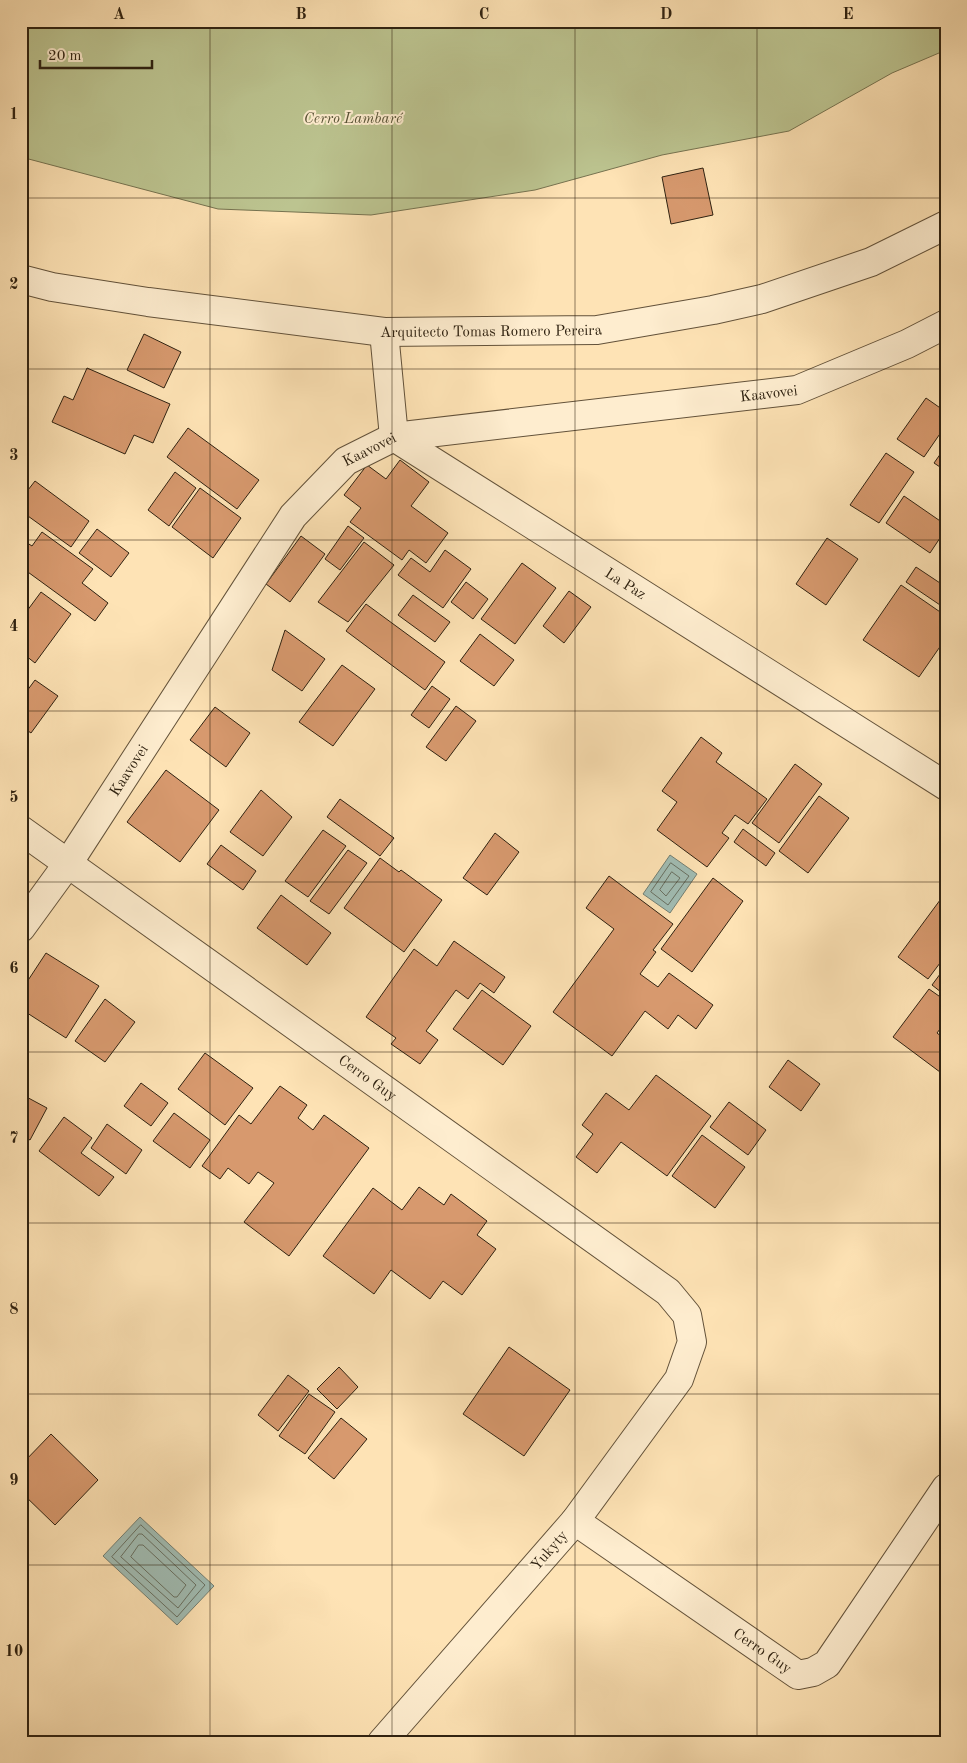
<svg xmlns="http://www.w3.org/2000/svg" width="967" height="1763" font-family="'Old Standard TT',serif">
  <rect width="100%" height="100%" fill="#fee3b5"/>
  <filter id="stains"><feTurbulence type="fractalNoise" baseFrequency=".004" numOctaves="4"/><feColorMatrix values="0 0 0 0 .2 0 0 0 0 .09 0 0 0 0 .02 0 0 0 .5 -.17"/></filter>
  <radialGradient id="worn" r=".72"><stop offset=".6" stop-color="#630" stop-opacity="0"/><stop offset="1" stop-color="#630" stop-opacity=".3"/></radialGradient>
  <path fill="#bcc490" stroke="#767350" d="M 21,21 L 946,21 L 946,50 L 892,73 L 789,131 L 662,155 L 535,190 L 371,215 L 218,209 L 21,157 Z"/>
  <path fill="#a1bdb4" stroke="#737f73" d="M 670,855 L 697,874 L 670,913 L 643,894 Z
    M 140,1517 L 214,1586 L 177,1625 L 103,1556 Z"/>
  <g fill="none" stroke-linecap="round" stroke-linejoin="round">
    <path stroke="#687062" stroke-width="1" d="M 671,863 L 689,876 L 668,905 L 651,892 Z
      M 672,872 L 680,878 L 666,896 L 660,890 Z
      M 141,1525 L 205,1585 L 177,1617 L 112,1557 Z
      M 139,1534 L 142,1534 L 196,1585 L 178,1608 L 121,1557 Z
      M 139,1545 L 143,1545 L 186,1585 L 177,1597 L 174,1597 L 131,1557 Z"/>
  </g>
  <path fill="#d7996e" stroke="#2f2211" d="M 703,168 L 713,215 L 671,224 L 662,177 Z
    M 144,334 L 181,352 L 164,388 L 127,370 Z
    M 87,368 L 170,404 L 153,443 L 134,435 L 125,454 L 52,422 L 64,396 L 73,400 Z
    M 926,398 L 946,412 L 946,425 L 924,457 L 897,439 Z
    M 188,428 L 259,480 L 237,509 L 167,457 Z
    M 946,446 L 946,471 L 934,463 Z
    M 886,453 L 914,472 L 879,523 L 850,505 Z
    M 400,460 L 429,482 L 411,506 L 448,533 L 426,563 L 409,550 L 402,560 L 350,522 L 361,508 L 344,495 L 367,465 L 386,479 Z
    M 175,472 L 196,488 L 169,526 L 148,510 Z
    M 35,481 L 89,521 L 71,547 L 21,511 L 21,499 Z
    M 200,488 L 241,518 L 213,558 L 172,527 Z
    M 904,496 L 946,525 L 946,529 L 930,553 L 886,523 Z
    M 348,526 L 364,538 L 340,570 L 325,559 Z
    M 97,529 L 129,553 L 111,577 L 79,553 Z
    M 42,532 L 93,569 L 82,583 L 108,603 L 95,621 L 21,567 L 21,539 L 32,546 Z
    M 301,536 L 325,554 L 290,602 L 266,584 Z
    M 827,538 L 858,559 L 826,605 L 796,584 Z
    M 364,542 L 394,565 L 348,622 L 318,602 Z
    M 445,550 L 471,569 L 443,608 L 398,575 L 411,558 L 430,572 Z
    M 522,563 L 556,588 L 515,644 L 481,619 Z
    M 916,567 L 946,587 L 946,602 L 943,607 L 906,582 Z
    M 466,582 L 488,599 L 473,619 L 451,602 Z
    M 901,585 L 946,616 L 946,638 L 919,677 L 863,640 Z
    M 569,591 L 591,607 L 564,643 L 543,626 Z
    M 41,592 L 71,614 L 35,663 L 21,652 L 21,619 Z
    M 413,595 L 450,622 L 435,642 L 398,615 Z
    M 366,604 L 445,662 L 425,690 L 346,631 Z
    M 285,630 L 325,659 L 302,691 L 272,670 Z
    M 480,634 L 514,660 L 494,686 L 460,661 Z
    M 342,665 L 375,689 L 333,746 L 299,722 Z
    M 35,680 L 58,696 L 31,733 L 21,726 L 21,699 Z
    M 432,686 L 450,699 L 429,728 L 411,715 Z
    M 456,706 L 476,721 L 446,761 L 426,747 Z
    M 215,707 L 250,733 L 226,767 L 190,740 Z
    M 701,737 L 722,753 L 716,762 L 767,799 L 748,824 L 735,815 L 722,833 L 729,838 L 707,867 L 657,830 L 677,802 L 662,791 Z
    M 795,764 L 822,784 L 779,843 L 752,823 Z
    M 166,770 L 219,810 L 180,862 L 127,822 Z
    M 261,790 L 292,817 L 263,856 L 230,832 Z
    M 819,796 L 849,818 L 808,873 L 779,851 Z
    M 340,799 L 394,838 L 380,856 L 327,817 Z
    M 743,829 L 775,853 L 766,866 L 734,842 Z
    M 323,830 L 346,846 L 308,897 L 285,881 Z
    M 495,833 L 519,852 L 487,895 L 463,878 Z
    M 221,845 L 256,871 L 243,890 L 207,864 Z
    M 348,850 L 367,863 L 329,914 L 310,901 Z
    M 380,858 L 399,872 L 401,870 L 442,900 L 404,952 L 344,908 Z
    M 609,876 L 673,924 L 653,950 L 656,952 L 640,974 L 658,987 L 669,973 L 713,1005 L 696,1029 L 678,1015 L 668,1029 L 645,1011 L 612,1056 L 553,1012 L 614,929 L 586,908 Z
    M 713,878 L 743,901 L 692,972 L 661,949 Z
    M 946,892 L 946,955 L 928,979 L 898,957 Z
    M 281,895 L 331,933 L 307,965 L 257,928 Z
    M 454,941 L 505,977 L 494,993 L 480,983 L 468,999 L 456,990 L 426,1031 L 438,1040 L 420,1064 L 391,1044 L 396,1038 L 366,1017 L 414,949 L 437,966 Z
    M 46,953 L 99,986 L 66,1038 L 21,1009 L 21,991 Z
    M 946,966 L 946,996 L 932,985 Z
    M 929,989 L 946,1001 L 946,1021 L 937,1033 L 946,1040 L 944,1075 L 893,1037 Z
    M 482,990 L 531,1026 L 503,1065 L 453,1029 Z
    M 105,999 L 135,1022 L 105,1062 L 75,1041 Z
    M 205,1053 L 253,1088 L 225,1125 L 178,1089 Z
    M 788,1060 L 820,1084 L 801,1111 L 769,1087 Z
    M 656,1075 L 711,1116 L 667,1176 L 621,1142 L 597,1173 L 576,1157 L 593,1134 L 582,1125 L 606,1093 L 629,1110 Z
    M 141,1083 L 168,1103 L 151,1126 L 124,1106 Z
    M 280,1086 L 307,1105 L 298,1118 L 313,1130 L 324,1115 L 369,1148 L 289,1256 L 244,1222 L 274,1183 L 258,1172 L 249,1184 L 228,1168 L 220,1179 L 202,1166 L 239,1115 L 251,1124 Z
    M 21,1094 L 47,1108 L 30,1140 L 21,1135 Z
    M 729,1102 L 766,1130 L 748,1155 L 710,1127 Z
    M 174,1113 L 210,1140 L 190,1168 L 153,1141 Z
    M 64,1117 L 92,1138 L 81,1153 L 114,1177 L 99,1196 L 39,1151 Z
    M 107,1124 L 142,1150 L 126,1174 L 91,1148 Z
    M 702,1135 L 745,1167 L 715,1208 L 672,1176 Z
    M 419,1187 L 444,1205 L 451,1194 L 487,1221 L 477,1235 L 496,1249 L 462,1295 L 443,1281 L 430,1299 L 391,1270 L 374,1294 L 323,1256 L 373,1188 L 402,1210 Z
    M 509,1347 L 570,1390 L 524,1456 L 463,1414 Z
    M 339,1367 L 358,1387 L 337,1409 L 317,1389 Z
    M 288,1375 L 309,1391 L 278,1431 L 258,1415 Z
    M 309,1394 L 335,1412 L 305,1454 L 279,1436 Z
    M 341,1418 L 367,1439 L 334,1479 L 308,1458 Z
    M 51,1434 L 98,1480 L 55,1525 L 21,1492 L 21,1465 Z"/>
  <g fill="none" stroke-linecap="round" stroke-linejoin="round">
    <defs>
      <g id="street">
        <path id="s1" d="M 21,279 L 52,287 L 148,302 L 384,332 L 597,330 L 713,310 L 762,299 L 871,262 L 946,225"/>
        <path d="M 384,332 L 394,437"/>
        <path id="s2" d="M 394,437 L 946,786"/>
        <path id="s3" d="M 21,830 L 668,1292 L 687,1315 L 692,1342 L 679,1379 L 575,1521 L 382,1742"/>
        <path id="s4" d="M 21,928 L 69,862 L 293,516 L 346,461 L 394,437 L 797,390 L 907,344 L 946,324"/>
        <path id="s5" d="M 575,1521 L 798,1675 L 813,1672 L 827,1664 L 946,1488"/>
      </g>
    </defs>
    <use href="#street" stroke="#63523a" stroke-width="30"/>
    <use href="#street" stroke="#feedcf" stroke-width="28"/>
  </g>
  <path fill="none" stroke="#2f2211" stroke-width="1" stroke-opacity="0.55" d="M 210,21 L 210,1742M 392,21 L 392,1742M 575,21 L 575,1742M 757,21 L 757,1742M 21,198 L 946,198M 21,369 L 946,369M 21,540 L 946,540M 21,711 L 946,711M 21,882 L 946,882M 21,1052 L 946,1052M 21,1223 L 946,1223M 21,1394 L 946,1394M 21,1565 L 946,1565"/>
  <g text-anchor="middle" stroke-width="4" stroke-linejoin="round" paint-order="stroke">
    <g font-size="15" font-style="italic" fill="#595337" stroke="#feedcf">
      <text x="353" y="123">Cerro Lambaré</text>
    </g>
    <g font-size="15" fill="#2f2211" stroke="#feedcf">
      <text dy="5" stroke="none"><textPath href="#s1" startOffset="474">Arquitecto Tomas Romero Pereira</textPath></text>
      <text dy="5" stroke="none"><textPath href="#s4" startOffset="1001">Kaavovei</textPath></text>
      <text dy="5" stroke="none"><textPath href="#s4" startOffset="596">Kaavovei</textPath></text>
      <text dy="5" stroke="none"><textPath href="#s2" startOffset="274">La Paz</textPath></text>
      <text dy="5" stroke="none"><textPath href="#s4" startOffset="191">Kaavovei</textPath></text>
      <text dy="5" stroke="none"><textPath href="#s3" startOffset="426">Cerro Guy</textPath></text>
      <text transform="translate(549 1550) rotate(-49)" y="5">Yukyty</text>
      <text dy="5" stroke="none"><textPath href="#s5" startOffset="228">Cerro Guy</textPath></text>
    </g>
  </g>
  <rect width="967" height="1763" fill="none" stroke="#fee3b5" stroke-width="55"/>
  <path d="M40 60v8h112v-8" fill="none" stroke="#2f2211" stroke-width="2.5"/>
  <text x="48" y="60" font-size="15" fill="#2f2211" stroke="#feedcf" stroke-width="4" paint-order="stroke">20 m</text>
  <rect x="28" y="28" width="912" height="1708" fill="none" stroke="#2f2211" stroke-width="2"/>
  <g font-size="16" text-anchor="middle" font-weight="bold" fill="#2f2211">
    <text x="119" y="19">A</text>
    <text x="301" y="19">B</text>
    <text x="484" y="19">C</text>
    <text x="666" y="19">D</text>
    <text x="848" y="19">E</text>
    <text x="14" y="119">1</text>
    <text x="14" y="289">2</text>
    <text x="14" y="460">3</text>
    <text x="14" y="631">4</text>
    <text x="14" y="802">5</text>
    <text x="14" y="973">6</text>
    <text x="14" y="1143">7</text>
    <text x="14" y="1314">8</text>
    <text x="14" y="1485">9</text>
    <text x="14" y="1656">10</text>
  </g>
  <rect width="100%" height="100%" filter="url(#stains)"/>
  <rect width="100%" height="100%" fill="url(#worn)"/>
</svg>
